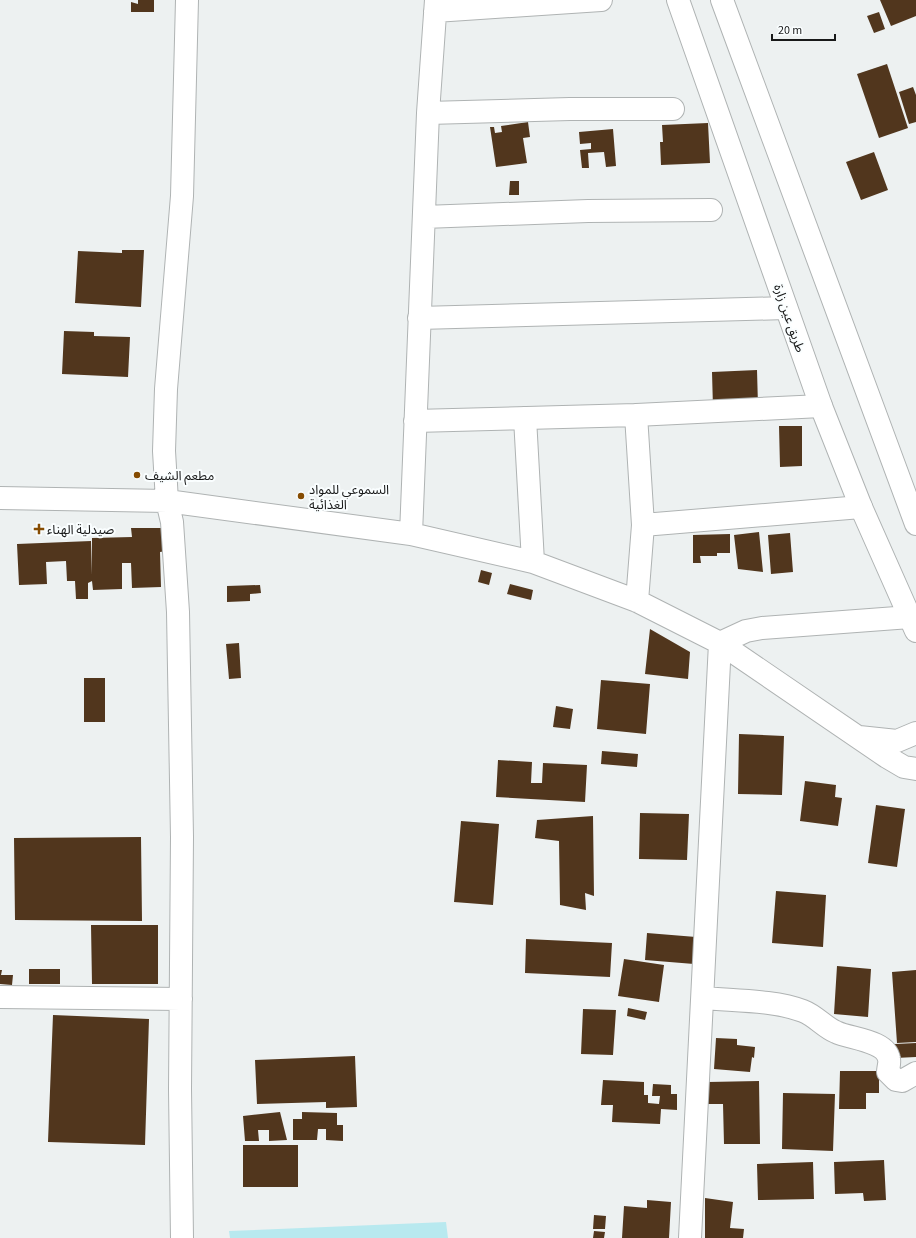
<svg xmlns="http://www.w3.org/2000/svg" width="916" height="1238" font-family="'Source Sans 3','Noto Sans Arabic',sans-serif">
  <rect width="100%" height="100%" fill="#edf1f1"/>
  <path fill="#b8e9ef" d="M 446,1222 L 448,1238 L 230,1238 L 229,1231 Z"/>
  <path fill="#51361d" d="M 138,0 L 154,0 L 154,12 L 131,12 L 131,2 L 138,4 Z
    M 880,0 L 916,0 L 916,16 L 891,26 Z
    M 879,12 L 885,29 L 874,33 L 867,16 Z
    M 887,64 L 908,128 L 879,138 L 857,74 Z
    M 913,87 L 916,95 L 916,122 L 909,124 L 899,92 Z
    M 528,122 L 530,137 L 523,138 L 527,163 L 496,167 L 490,127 L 494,127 L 495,133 L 502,132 L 501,126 Z
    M 708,123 L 710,163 L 661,165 L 660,142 L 663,142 L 662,125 Z
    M 613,129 L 616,166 L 606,167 L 604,152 L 588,153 L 589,168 L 582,168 L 580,150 L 591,149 L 591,143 L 580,144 L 579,132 Z
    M 874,152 L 888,190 L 861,200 L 846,162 Z
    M 510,181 L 519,181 L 519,195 L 509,195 Z
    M 122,250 L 144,250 L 141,307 L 75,303 L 78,251 L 122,253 Z
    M 64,331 L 94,332 L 94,336 L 130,337 L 128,377 L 62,374 Z
    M 757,370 L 758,406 L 713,408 L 712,372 Z
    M 779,426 L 802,426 L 802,466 L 780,467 Z
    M 131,528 L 166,528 L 166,551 L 160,552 L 161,587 L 132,588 L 131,563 L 122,563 L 122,589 L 93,590 L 92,581 L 88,583 L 88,599 L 76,599 L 75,581 L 67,581 L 66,561 L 46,562 L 47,584 L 19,585 L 17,544 L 91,541 L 92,575 L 92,538 L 132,537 Z
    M 759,532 L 763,572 L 738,569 L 734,535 Z
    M 790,533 L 793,572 L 771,574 L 768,535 Z
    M 730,534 L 730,553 L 717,553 L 717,556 L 700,556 L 701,563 L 693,563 L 693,535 Z
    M 481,570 L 492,573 L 489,585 L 478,582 Z
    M 510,584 L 533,590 L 531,600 L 507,594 Z
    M 260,585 L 261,593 L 250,594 L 250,601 L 227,602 L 227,586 Z
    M 650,629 L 690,652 L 688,679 L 645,674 Z
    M 239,643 L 241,678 L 229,679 L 226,644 Z
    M 84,678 L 105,678 L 105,722 L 84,722 Z
    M 601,680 L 650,684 L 646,734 L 597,729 Z
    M 556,706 L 573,709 L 570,729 L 553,727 Z
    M 739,734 L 784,736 L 782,795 L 738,794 Z
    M 602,751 L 638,754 L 637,767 L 601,764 Z
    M 498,760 L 532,762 L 531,783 L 542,783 L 543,763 L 587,765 L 585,802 L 496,797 Z
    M 805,781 L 836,785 L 835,797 L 842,798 L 838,826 L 800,821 Z
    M 876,805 L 905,809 L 897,867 L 868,863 Z
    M 640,813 L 689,814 L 687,860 L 639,859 Z
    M 593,816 L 594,896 L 585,893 L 586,910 L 560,905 L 559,841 L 535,838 L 537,820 Z
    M 461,821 L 499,824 L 493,905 L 454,902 Z
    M 141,837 L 142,921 L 15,920 L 14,838 Z
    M 776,891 L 826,895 L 823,947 L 772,943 Z
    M 91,925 L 158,925 L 158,984 L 92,984 Z
    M 647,933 L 696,937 L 694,964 L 645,960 Z
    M 526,939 L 612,943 L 610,977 L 525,973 Z
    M 624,959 L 664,965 L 659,1002 L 618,996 Z
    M 837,966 L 871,969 L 868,1017 L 834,1014 Z
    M 29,969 L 60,969 L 60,984 L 29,984 Z
    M 0,970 L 2,970 L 1,975 L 13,975 L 12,985 L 0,984 Z
    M 916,970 L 916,1042 L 897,1043 L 892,972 Z
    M 628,1008 L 647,1012 L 645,1020 L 627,1016 Z
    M 583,1009 L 616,1010 L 613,1055 L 581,1054 Z
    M 53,1015 L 149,1019 L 145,1145 L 48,1142 Z
    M 716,1038 L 737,1039 L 737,1045 L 755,1047 L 754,1058 L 752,1057 L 750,1072 L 714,1069 Z
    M 916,1043 L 916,1057 L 895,1058 L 895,1044 Z
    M 355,1056 L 357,1107 L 326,1108 L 326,1102 L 257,1104 L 255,1060 Z
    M 840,1071 L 879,1071 L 879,1093 L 866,1093 L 866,1109 L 839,1109 Z
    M 603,1080 L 644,1082 L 644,1095 L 648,1095 L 648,1103 L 659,1104 L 660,1096 L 652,1096 L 653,1084 L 671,1085 L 671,1094 L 677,1094 L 677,1110 L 661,1109 L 660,1124 L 612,1122 L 613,1105 L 601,1105 Z
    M 759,1081 L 760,1144 L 724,1144 L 723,1104 L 708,1104 L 708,1082 Z
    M 783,1093 L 835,1094 L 833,1151 L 782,1149 Z
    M 280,1112 L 287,1140 L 269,1141 L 269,1130 L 258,1130 L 259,1141 L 245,1141 L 243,1116 Z
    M 302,1112 L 337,1113 L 337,1125 L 343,1125 L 343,1141 L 326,1140 L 326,1129 L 318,1129 L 317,1140 L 293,1140 L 293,1119 L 302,1119 Z
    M 243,1145 L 298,1145 L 298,1187 L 243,1187 Z
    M 884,1160 L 886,1200 L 864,1201 L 863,1193 L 835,1194 L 834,1162 Z
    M 813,1162 L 814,1199 L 758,1200 L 757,1164 Z
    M 705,1198 L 733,1202 L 730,1228 L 744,1229 L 743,1238 L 705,1238 Z
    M 647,1200 L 671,1202 L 669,1238 L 622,1238 L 624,1206 L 647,1208 Z
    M 594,1215 L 606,1216 L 605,1229 L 593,1229 Z
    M 594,1231 L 605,1232 L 604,1238 L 593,1238 Z"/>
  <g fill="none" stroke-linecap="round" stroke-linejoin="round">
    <defs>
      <path id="minor" d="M 435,11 L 601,0
        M 428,113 L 570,109 L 673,109
        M 424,217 L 588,211 L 711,210
        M 419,318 L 786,308
        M 636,415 L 643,525
        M 525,418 L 533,562
        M 415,421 L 636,415 L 821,406
        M 0,498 L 167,501 L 411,534 L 533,562 L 637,601 L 720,643 L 887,757 L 904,767 L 916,769
        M 411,534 L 428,113 L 436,0
        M 637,601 L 643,525 L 861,507
        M 859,737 L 897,741 L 916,733
        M 0,997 L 181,999
        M 703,998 C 734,1001 774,1000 803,1011 C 816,1016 824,1027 836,1032 C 850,1039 886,1040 889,1059 C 890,1063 888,1068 888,1072 L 896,1080 L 902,1081 L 916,1073
        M 182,1238 L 180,1089 L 182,837 L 178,612 L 172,522 L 167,501 L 164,451 L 166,389 L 182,196 L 187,0
        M 690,1238 L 720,643 L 746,631 L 762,628 L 910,617"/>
      <path id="major" d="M 678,0 L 821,406 L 861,507 L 916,631
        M 722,0 L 916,524"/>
    </defs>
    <use href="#minor" stroke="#afb3b3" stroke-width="24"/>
    <use href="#major" stroke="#afb3b3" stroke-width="24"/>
    <use href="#minor" stroke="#fff" stroke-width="22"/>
    <use href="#major" stroke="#fff" stroke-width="22"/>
  </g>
  <g fill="#864c02" stroke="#fafeff" stroke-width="1.5">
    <circle cx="137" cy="475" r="4"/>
    <circle cx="301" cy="496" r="4"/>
    <path d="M37 523h4v4h4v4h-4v4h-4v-4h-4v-4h4z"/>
  </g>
  <g text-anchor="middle" stroke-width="4" stroke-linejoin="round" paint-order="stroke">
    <g font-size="13" fill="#181919" stroke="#fafeff">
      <text transform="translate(790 318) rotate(71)" y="5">طريق عين زارة</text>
    </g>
    <g font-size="13" fill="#181919" stroke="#fafeff" text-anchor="start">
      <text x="145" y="480">مطعم الشيف</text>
      <text x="309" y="494">السموعي للمواد<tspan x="309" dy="15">الغذائية</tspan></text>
      <text x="47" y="534">صيدلية الهناء</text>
    </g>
  </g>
  <path d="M772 34v6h63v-6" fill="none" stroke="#181919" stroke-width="2"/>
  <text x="778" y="34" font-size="12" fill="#181919" stroke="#fafeff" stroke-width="3" paint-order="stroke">20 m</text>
</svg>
